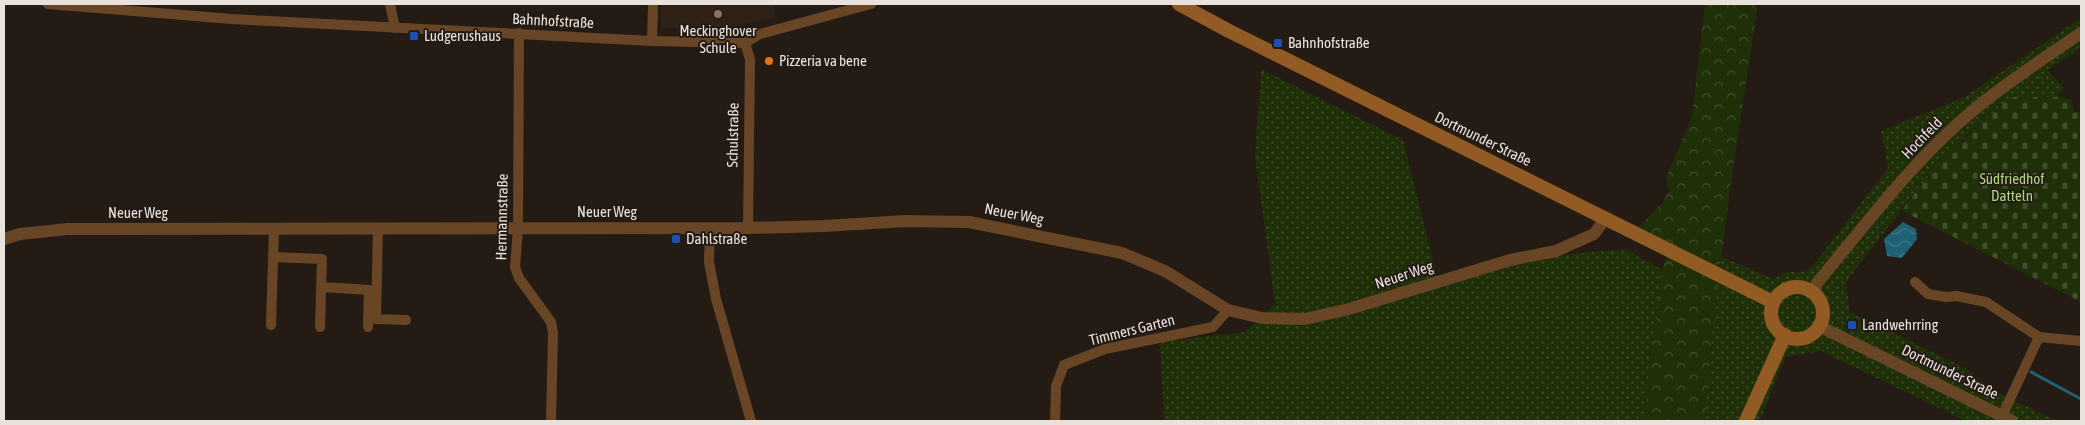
<svg xmlns="http://www.w3.org/2000/svg" width="2085" height="425" font-family="'Asap Condensed',sans-serif">
  <defs>
    <pattern id="grass-dots" width="8" height="8" patternUnits="userSpaceOnUse" patternTransform="scale(1.25)"><rect width="8" height="8" fill="#1f3009"/><path d="M2 2h.1M6 6h.1" fill="none" stroke="#404e2c" stroke-width="1.8" stroke-linecap="round"/></pattern>
    <pattern id="forest-crowns" width="20" height="18" patternUnits="userSpaceOnUse" patternTransform="scale(1.25)"><rect width="20" height="18" fill="#1f3009"/><path d="M2 6a3 3 0 1 1 6 0M12 15a3 3 0 1 1 6 0" fill="none" stroke="#404e2c"/></pattern>
    <pattern id="cemetery-stones" width="16" height="16" patternUnits="userSpaceOnUse" patternTransform="scale(1.25)"><rect width="16" height="16" fill="#1f3009"/><path d="M2 7V4a2 2 0 0 1 4 0v3zM10 15v-3a2 2 0 0 1 4 0v3z" fill="#404e2c"/></pattern>
    <pattern id="water-waves" width="16" height="10" patternUnits="userSpaceOnUse" patternTransform="scale(1.25)"><rect width="16" height="10" fill="#206074"/><path d="M0 5q4-4 8 0t8 0" fill="none" stroke="#407687"/></pattern>
  </defs>
  <rect width="100%" height="100%" fill="#241b15"/>
  <path fill="#302117" d="M 661,4 L 774,4 L 775,18 L 715,30 L 661,28 Z"/>
  <path fill="url(#grass-dots)" d="M 2081,18 L 2081,47 L 2048,70 L 2064,89 L 2059,94 L 2058,97 L 2011,97 L 1967,134 L 1915,192 L 1846,282 L 1850,312 L 1967,369 L 1984,384 L 1999,393 L 2057,421 L 1966,421 L 1821,351 L 1785,357 L 1760,421 L 1705,421 L 1710,340 L 1720,256 L 1773,279 L 1787,272 L 1805,272 L 1815,263 L 1888,168 L 1881,131 L 1963,98 Z
    M 1261,69 L 1403,140 L 1438,281 L 1510,260 L 1625,249 L 1661,269 L 1657,318 L 1650,349 L 1645,421 L 1164,421 L 1160,342 L 1245,332 L 1275,304 L 1255,156 Z"/>
  <path fill="url(#forest-crowns)" d="M 1705,4 L 1758,4 C 1737,143 1714,281 1705,421 L 1645,421 L 1650,349 L 1657,318 L 1660,275 L 1669,250 L 1634,232 L 1663,202 L 1669,190 L 1666,178 L 1692,116 Z"/>
  <path fill="url(#cemetery-stones)" d="M 2011,97 L 2058,97 L 2072,100 L 2074,112 L 2081,112 L 2081,302 L 1902,211 C 1932,167 1970,131 2011,97 Z"/>
  <path fill="url(#water-waves)" d="M 1903,222 L 1916,229 L 1917,239 L 1902,258 L 1887,256 L 1884,239 Z"/>
  <g fill="none" stroke-linecap="round" stroke-linejoin="round">
    <path stroke="#206074" stroke-width="3" d="M 2031,372 L 2081,399"/>
    <path stroke="#684525" stroke-width="10" d="M 48,4 L 232,19 L 652,41 L 745,43 L 760,34 L 871,4
      M 390,4 L 395,28
      M 519,33 L 518,228 L 515,267 L 519,278 L 551,322 L 553,333 L 551,421
      M 652,41 L 653,4
      M 745,43 L 750,59 L 748,228
      M 378,228 L 376,319 L 406,320
      M 710,228 L 709,262 L 716,299 L 751,421
      M 274,257 L 322,259 L 320,327
      M 1915,282 L 1928,294 L 1946,297 L 1956,296 L 1986,302 L 2039,337 L 2081,341
      M 322,287 L 369,290 L 368,327
      M 271,325 L 274,229
      M 2002,416 L 2039,337
      M 1055,421 L 1056,386 L 1064,365 L 1105,349 L 1213,327 L 1228,310"/>
    <path stroke="#684525" stroke-width="12" d="M 4,239 L 20,234 L 68,229 L 748,228 L 824,226 L 905,221 L 969,222 L 1122,253 L 1165,271 L 1228,310 L 1262,318 L 1305,319 L 1349,309 L 1510,260 L 1556,251 L 1594,234 L 1606,218
      M 1814,293 L 1817,283 C 1867,223 1915,158 1976,108 C 2009,81 2046,57 2081,33
      M 1819,326 L 2012,421"/>
    <path stroke="#925b23" stroke-width="14" d="M 1179,4 L 1229,31 L 1773,302
      M1771 313a26 26 0 1 1 52 0a26 26 0 1 1-52 0Z
      M 1746,421 L 1785,335"/>
  </g>
  <circle fill="#8d6e63" stroke="#241b15" stroke-width="2" cx="718" cy="14" r="5"/>
  <g fill="#1a4fb4" stroke="#241b15" stroke-width="2">
    <rect x="409" y="31" width="10" height="10" rx="2.5"/>
    <rect x="1273" y="38" width="10" height="10" rx="2.5"/>
    <rect x="671" y="234" width="10" height="10" rx="2.5"/>
    <rect x="1847" y="320" width="10" height="10" rx="2.5"/>
  </g>
  <circle fill="#e8710a" stroke="#241b15" stroke-width="2" cx="769" cy="61" r="5"/>
  <g text-anchor="middle" stroke-width="4" stroke-linejoin="round" paint-order="stroke">
    <g font-size="15" fill="#e8e1dc" stroke="#241b15">
      <text transform="translate(553 21) rotate(3)" y="5">Bahnhofstraße</text>
      <text transform="translate(733 135) rotate(-89)" y="5">Schulstraße</text>
      <text transform="translate(1922 138) rotate(-46)" y="5">Hochfeld</text>
      <text transform="translate(1483 139) rotate(26)" y="5">Dortmunder Straße</text>
      <text x="607" y="217">Neuer Weg</text>
      <text x="138" y="218">Neuer Weg</text>
      <text transform="translate(1014 214) rotate(11)" y="5">Neuer Weg</text>
      <text transform="translate(502 217) rotate(-89)" y="5">Hermannstraße</text>
      <text transform="translate(1404 275) rotate(-18)" y="5">Neuer Weg</text>
      <text transform="translate(1132 330) rotate(-14)" y="5">Timmers Garten</text>
      <text transform="translate(1950 372) rotate(26)" y="5">Dortmunder Straße</text>
    </g>
    <g font-size="15" fill="#e8e1dc" stroke="#241b15" text-anchor="start">
      <text x="718" y="36" text-anchor="middle">Meckinghover<tspan x="718" dy="17">Schule</tspan></text>
      <text x="424" y="41">Ludgerushaus</text>
      <text x="1288" y="48">Bahnhofstraße</text>
      <text x="779" y="66">Pizzeria va bene</text>
      <text x="686" y="244">Dahlstraße</text>
      <text x="1862" y="330">Landwehrring</text>
    </g>
    <g font-size="15" fill="#abd581" stroke="#241b15">
      <text x="2012" y="184">Südfriedhof<tspan x="2012" dy="17">Datteln</tspan></text>
    </g>
  </g>
  <rect width="2085" height="425" fill="none" stroke="#e8e1dc" stroke-width="10"/>
</svg>
